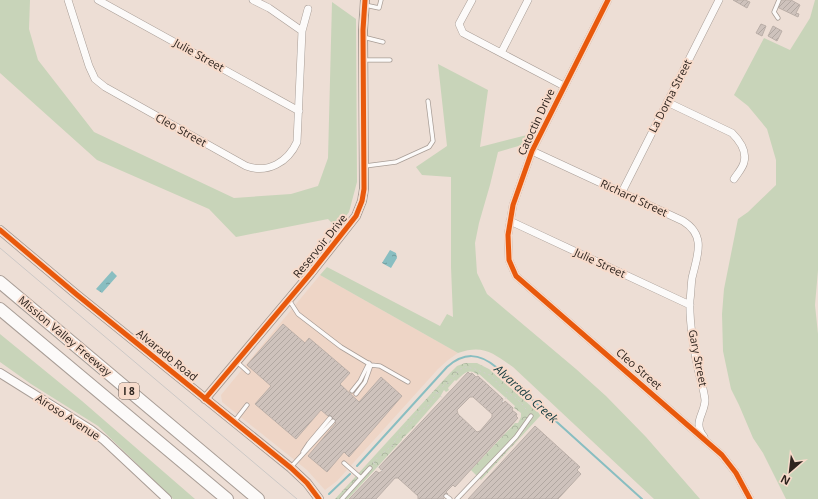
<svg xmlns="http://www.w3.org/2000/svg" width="818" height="499" font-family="'Open Sans',sans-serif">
  <defs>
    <pattern id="park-crowns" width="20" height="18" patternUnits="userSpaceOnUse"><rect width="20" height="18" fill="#c8d4b9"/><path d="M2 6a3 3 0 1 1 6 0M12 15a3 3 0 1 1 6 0" fill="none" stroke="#acb69f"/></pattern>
    <pattern id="water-ripples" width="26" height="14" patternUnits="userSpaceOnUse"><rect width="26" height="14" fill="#89bec1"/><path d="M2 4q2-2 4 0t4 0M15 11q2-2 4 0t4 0" fill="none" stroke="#709a9c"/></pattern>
    <pattern id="building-hatch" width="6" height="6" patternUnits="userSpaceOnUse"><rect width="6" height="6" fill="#cec2bc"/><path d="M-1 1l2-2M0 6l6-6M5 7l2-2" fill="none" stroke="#b1a7a1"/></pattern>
  </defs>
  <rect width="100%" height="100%" fill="#edded5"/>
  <path fill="#eed5c6" d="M 320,275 L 458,353 L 448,360 L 438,369 L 337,481 L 325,490 L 307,470 L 222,402 L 221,395 Z"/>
  <path fill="#c8d4b9" d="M 0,0 L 30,0 L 29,29 L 38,60 L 94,132 L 234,198 L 291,194 L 318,186 L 328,158 L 332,2 L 356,19 L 357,182 L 349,212 L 337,228 L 328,219 L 236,237 L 209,209 L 97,160 L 0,73 Z
    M 815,0 L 818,0 L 818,270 L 815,305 L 818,334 L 818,499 L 786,499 L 763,453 L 753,438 L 739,405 L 731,389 L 723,351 L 722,314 L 724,289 L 738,219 L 748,212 L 776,185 L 776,160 L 767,129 L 748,106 L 734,95 L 764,38 L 790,50 L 810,18 Z
    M 438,64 L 488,90 L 480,147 L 531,134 L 529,143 L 498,152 L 490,185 L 479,223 L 475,243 L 477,273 L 487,294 L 576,369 L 606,396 L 646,437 L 700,499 L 654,499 L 513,367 C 493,353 483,344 458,353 L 320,275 L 327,267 L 440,326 L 447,314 L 453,317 L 451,267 L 451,177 L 422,175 L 416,167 L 447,146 Z
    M 0,334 L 82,401 L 195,499 L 173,499 L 98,426 L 31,384 L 0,362 Z"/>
  <path fill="url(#park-crowns)" d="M 465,363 L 477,363 L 489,369 L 541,415 L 481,480 L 471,470 L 515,423 L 518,423 L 521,417 L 521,413 L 514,408 L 515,406 L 479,374 L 478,375 C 469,367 463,374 456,381 L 455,380 L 448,388 L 449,390 L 446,392 L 444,390 L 440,397 L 413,428 L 402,439 L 402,440 L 348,499 L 335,499 L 450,373 L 457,366 Z"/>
  <path fill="url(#water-ripples)" d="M 390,250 L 396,253 L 397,258 L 391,268 L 382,263 Z
    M 112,271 L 117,276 L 102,293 L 96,289 Z"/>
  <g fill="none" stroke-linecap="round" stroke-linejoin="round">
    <path stroke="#89bec1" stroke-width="2" d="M 357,466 L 447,367 C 464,352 479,353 496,367 L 642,499
      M 329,494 L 350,474"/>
  </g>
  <path fill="url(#building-hatch)" stroke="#bbafa8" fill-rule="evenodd" d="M 733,0 L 745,0 L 750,2 L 747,8 Z
    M 780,0 L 791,0 L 800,5 L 796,13 L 799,14 L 798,17 L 777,7 Z
    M 761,24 L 766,26 L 762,36 L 756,33 Z
    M 773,26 L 782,31 L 777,41 L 768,36 Z
    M 283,324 L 305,343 L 309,338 L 350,373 L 340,384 L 359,402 L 381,377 L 402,396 L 349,457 L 344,452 L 327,472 L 308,456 L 336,423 L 321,410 L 296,439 L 255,404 L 271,386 L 247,365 Z
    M 468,372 L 470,374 L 472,373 L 476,377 L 478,376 L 503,399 L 502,401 L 502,402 L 504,403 L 505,401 L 513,408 L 512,410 L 517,414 L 516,416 L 518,418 L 455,487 L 453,485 L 446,492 L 448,494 L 443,499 L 418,499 L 418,496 L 398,478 L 395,478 L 376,499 L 349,499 L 376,471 L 379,473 L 382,471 L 379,467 ZM 470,397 L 473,397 L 492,414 L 492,417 L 480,431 L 477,432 L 458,414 L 457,410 Z
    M 535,426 L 580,467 L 577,470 L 581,474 L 558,499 L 468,499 Z"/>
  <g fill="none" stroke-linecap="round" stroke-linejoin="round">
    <defs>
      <path id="service" d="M 365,5 L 379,8 L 381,0
        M 778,18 L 774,12 L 779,0
        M 363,37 L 383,42
        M 363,60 L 390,60
        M 365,166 L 396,162 L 429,147 L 433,141 L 428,101
        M 289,300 L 298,314 L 341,347 L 371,365 L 380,366 L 408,382
        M 237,362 L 248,372
        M 352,391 L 360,381 L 369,363
        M 356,394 L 365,382 L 371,365
        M 234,422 L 247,405
        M 303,452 L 309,443 L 330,418
        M 344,463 L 361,478
        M 291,467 L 333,421
        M 446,496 L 450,499
        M 342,499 L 370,468
        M 457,499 L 516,437 L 531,416"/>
      <path id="minor" d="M 68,0 L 89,66 L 95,79 L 105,87 L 246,166 C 268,174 288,162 297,142 L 302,31 L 308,9
        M 98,0 L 299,111
        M 253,0 L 269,8 L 302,31
        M 472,0 L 459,24 L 463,33 L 564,86
        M 608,0 L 532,151 L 513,205 L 508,235 L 509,260 L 516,276 L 722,455 L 736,473 L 750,499
        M 501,53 L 528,0
        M 667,102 L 732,133 C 739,140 747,151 744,162 C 743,168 737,174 734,179
        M 532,151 L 683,221 C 707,236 697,256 692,278 C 691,285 691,293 690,300 C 689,321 694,352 699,373 C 701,382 704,390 705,400 C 705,414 692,422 704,437
        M 622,192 L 719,0
        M 510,221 L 690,305"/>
      <path id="tertiary" d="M 0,230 L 76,294 L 291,468 L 307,483 L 319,499
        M 0,373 L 91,430 L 104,440 L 167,499
        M 205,399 L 311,273 L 356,216 L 362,201 L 364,189 L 363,30 L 365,0"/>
      <path id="motorway" d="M 0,282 L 258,499
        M 0,309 L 227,499"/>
    </defs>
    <use href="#service" stroke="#a89d96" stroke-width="5"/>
    <use href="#minor" stroke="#a89d96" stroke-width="8"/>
    <use href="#tertiary" stroke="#a89d96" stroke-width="10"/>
    <use href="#motorway" stroke="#a89d96" stroke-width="14"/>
    <path stroke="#d2cecc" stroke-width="1" stroke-dasharray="2 3" stroke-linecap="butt" d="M 437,392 L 443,399
      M 502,402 L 509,395
      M 373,463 L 379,456 L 392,446 L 401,431 L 412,422 L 417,413 L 428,406 L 439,389 L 450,381 L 460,369 L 466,367 L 475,369 L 490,375 L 506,392 L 516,398 L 523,405 L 528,412
      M 374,463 L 382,471"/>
    <use href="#service" stroke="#fcfaf9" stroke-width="3.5"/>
    <use href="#minor" stroke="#fcfaf9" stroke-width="7"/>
    <use href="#tertiary" stroke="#fcfaf9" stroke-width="8"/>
    <use href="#motorway" stroke="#fcfaf9" stroke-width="12"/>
    <path stroke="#ccc8c6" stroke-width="1" d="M 0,248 L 297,499"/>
    <defs>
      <path id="cycleway" d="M 608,0 L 532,151 L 513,205 L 508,235 L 509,260 L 516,276 L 722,455 L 736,473 L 750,499
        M 0,230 L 76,294 L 291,468 L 307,483 L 319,499
        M 205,399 L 311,273 L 356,216 L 362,201 L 364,189 L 363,30 L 365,0"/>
    </defs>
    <use href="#cycleway" stroke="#f7dbcb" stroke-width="8"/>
    <use href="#cycleway" stroke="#e8590c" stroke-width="5"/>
  </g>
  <g text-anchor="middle" stroke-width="4" stroke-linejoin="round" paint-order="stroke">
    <rect fill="#f7dbcb" stroke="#6a5b52" stroke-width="1" x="119" y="383" width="20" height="16" rx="3"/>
    <g font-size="10" font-weight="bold" fill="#2e241e">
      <text x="129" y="395">I 8</text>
    </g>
    <g font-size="11" fill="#2e241e" stroke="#f7dbcb">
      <text transform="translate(199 55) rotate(29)" y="4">Julie Street</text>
      <text transform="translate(670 96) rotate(-63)" y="4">La Dorna Street</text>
      <text transform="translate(536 122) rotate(-65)" y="4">Catoctin Drive</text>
      <text transform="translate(181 130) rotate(29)" y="4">Cleo Street</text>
      <text transform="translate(634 198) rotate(25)" y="4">Richard Street</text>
      <text transform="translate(320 246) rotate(-51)" y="4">Reservoir Drive</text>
      <text transform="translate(600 263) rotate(25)" y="4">Julie Street</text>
      <text transform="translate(65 336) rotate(40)" y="4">Mission Valley Freeway</text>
      <text transform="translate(167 355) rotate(39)" y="4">Alvarado Road</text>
      <text transform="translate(698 358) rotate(79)" y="4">Gary Street</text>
      <text transform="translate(639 369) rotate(41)" y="4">Cleo Street</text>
      <text transform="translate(68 417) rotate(33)" y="4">Airoso Avenue</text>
    </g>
    <g font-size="12" font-style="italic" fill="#11393d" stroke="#f7dbcb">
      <text transform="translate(526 394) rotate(42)" y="4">Alvarado Creek</text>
    </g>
  </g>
  <g transform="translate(790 471) rotate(208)" stroke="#f7dbcb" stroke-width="3" paint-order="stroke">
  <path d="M0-3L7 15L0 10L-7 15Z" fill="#2e241e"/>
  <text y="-6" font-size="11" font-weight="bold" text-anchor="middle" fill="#2e241e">N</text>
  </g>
</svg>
